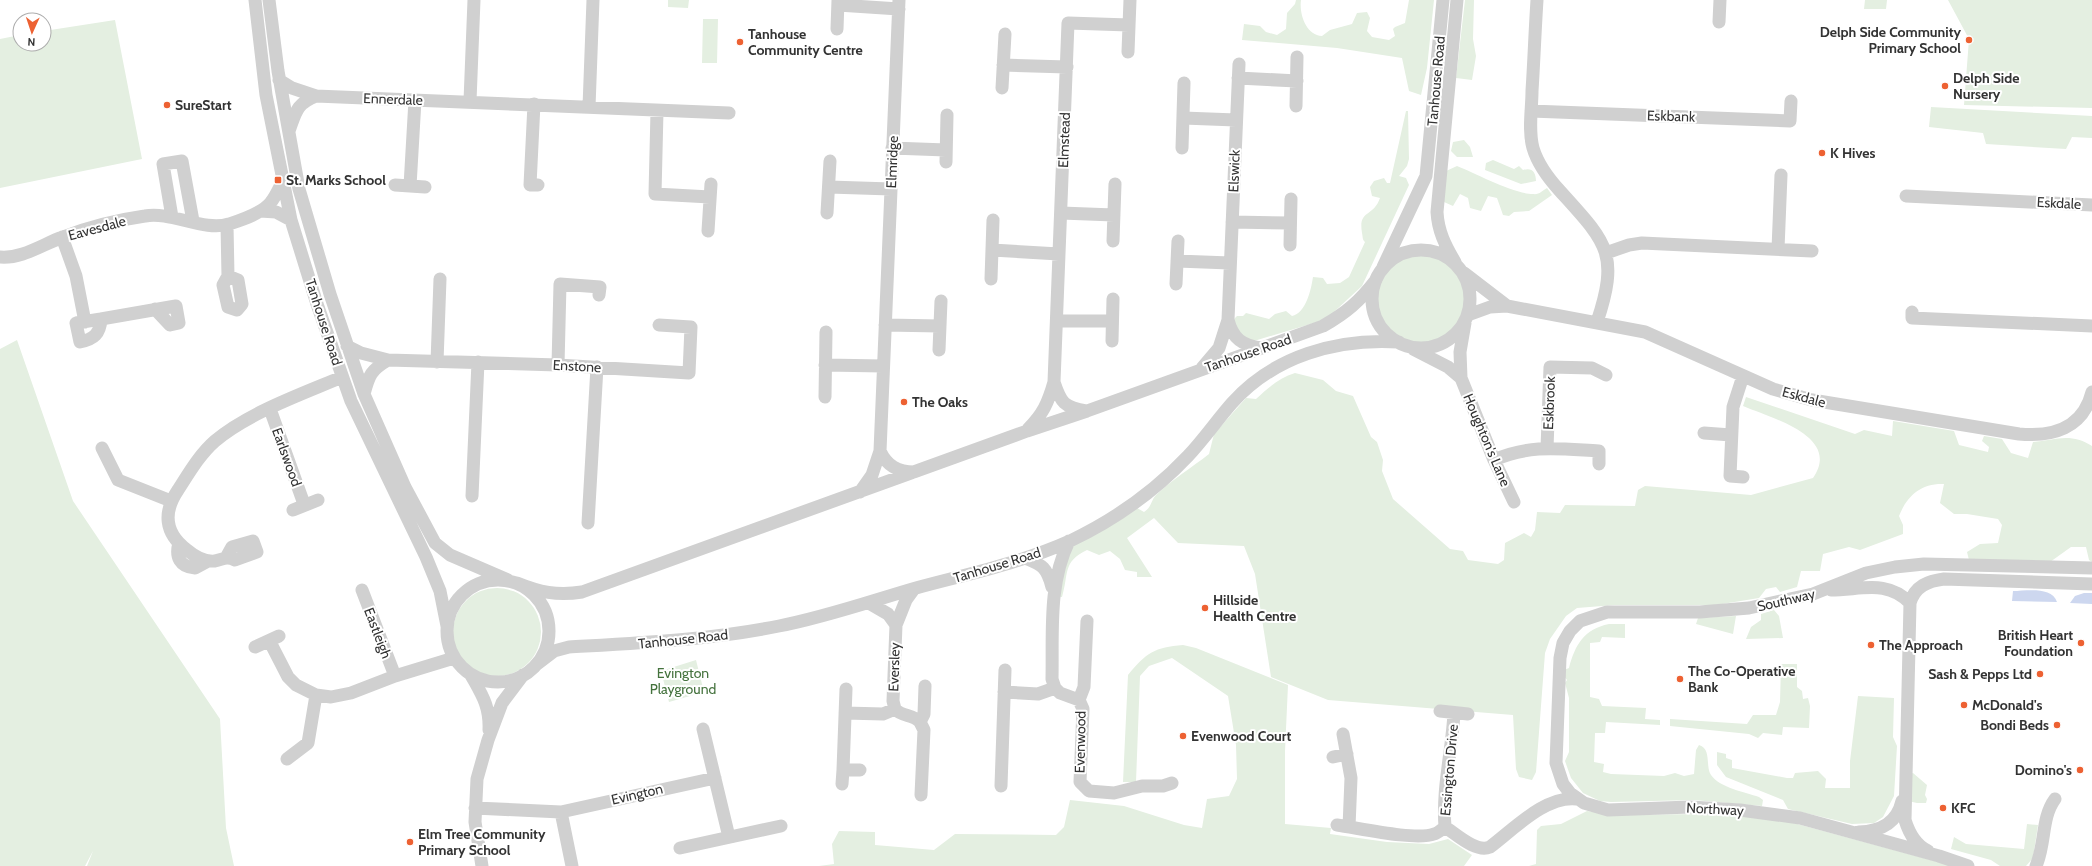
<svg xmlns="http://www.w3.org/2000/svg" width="2092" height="866" font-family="Cabin,sans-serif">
  <rect width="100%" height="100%" fill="#fff"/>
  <path fill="#e4efe1" d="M 668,0 L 689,0 L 688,8 L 668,7 Z
    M 1296,0 L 1301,0 C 1299,14 1306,35 1322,36 L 1330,30 L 1352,24 L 1357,13 L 1367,12 L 1370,18 L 1367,31 L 1372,37 L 1389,40 L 1395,36 L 1393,29 L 1395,27 L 1405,23 L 1409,0 L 1434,0 L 1427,68 L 1421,95 L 1409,91 L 1402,58 L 1337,48 L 1242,40 L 1244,24 L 1260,26 L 1266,32 L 1277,35 L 1286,29 L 1287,13 L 1295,4 Z
    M 1465,0 L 1474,0 L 1473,39 L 1476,56 L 1472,80 L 1456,78 Z
    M 1865,0 L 1887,0 L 1886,9 L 1864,9 Z
    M 1948,0 L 2092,0 L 2092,108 L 1964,105 L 1969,39 Z
    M 703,19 L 718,19 L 717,63 L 702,63 Z
    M 115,20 L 142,159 L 0,188 L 0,39 L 20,35 L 20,44 L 44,44 L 44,31 Z
    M 1931,107 L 2092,116 L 2092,138 L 2072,137 L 2066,149 L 1986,144 L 1983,133 L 1929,127 Z
    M 1406,111 L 1408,111 L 1409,159 L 1407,166 L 1399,176 L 1406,178 L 1409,185 L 1362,286 L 1335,311 L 1334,317 L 1254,341 L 1239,336 L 1234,319 L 1237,316 L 1243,316 L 1246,313 L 1269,319 L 1275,314 L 1286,311 L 1292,316 C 1306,313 1311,290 1313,277 L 1323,278 L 1327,284 L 1340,283 L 1349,277 L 1365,242 C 1362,239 1363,237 1362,233 C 1358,209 1373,218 1380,198 L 1372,196 L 1370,187 L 1374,181 L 1384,178 L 1387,183 L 1390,183 Z
    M 1464,140 L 1470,147 L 1473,157 L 1457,157 L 1451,151 L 1453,142 Z
    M 1493,160 L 1514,169 L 1519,166 L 1523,170 C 1532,167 1536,172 1536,181 L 1521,184 L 1485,170 L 1486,163 Z
    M 1457,166 C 1477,174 1514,194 1533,194 C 1539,195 1542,191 1547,188 L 1552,195 L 1529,211 L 1514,212 L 1509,216 L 1503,215 L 1497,198 L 1488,196 L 1481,211 L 1470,208 L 1468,198 L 1460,194 L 1453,206 L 1444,202 L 1444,172 Z
    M1377 299a44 44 0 1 1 88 0a44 44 0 1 1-88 0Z
    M 17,340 L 73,501 L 220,719 L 226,828 L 234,866 L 87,866 L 93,851 L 85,866 L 0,866 L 0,349 Z
    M 1295,373 L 1323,380 L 1336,391 L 1353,396 L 1371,437 L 1377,442 L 1383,460 L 1382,471 L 1393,499 L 1450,549 L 1463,551 L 1468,560 L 1498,564 L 1504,560 L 1505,543 L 1524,533 L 1531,537 L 1535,530 L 1537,512 L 1560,513 L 1565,505 L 1635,506 L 1638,490 L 1645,486 L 1751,495 L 1813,478 C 1842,436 1771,418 1743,406 L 1746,397 L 1855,434 L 1864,430 L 1892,436 L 1893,421 L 1954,431 L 1959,445 L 1988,452 L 1989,447 L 1982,441 L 1984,436 L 2002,439 L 2011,453 L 2028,458 L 2033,442 C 2055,440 2071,432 2092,446 L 2092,562 L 2089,560 L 2086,547 L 2071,547 L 2050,562 L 1969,560 L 1967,552 L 1980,544 L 1998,543 L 2002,525 L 1998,519 L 1967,514 L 1954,514 L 1940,503 L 1944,484 C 1921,483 1907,496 1899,516 L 1903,525 L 1903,534 L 1860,550 L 1849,547 L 1823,554 L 1820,571 L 1801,571 L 1797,587 L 1780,592 L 1776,587 L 1766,589 L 1759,598 L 1716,605 L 1615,605 L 1577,608 L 1566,616 L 1550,639 L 1545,653 L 1536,772 L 1532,780 L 1519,777 L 1516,769 L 1513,715 L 1328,700 L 1271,677 L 1255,574 L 1244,546 L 1178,543 L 1154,518 L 1127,538 L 1152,577 L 1137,577 L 1137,572 L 1125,570 L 1120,559 L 1110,551 L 1099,555 L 1087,550 C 1062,562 1069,574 1062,597 L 1050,596 L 1070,543 L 1137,508 L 1144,512 C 1152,507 1151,500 1156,495 C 1173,479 1191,468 1209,454 L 1214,434 L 1246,398 L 1256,399 C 1268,388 1279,378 1295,373 Z
    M453 632a44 44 0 1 1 88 0a44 44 0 1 1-88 0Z
    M 1774,610 L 1779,616 L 1783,638 L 1746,639 L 1751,627 L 1761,620 L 1761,614 Z
    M 1736,616 L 1733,634 L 1696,624 L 1698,618 Z
    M 1609,624 L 1625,624 L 1625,638 L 1602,637 L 1600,642 L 1590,643 L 1590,697 L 1599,699 L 1602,706 L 1646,708 L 1645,719 L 1660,720 L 1660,725 L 1606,722 L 1605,733 L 1595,733 L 1594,762 L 1604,764 L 1603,772 L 1611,774 L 1664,776 L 1675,773 L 1684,776 L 1694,774 L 1696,750 L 1699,745 C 1712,749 1705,766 1711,775 C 1720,788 1745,792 1759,797 L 1763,800 L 1762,806 L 1694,800 L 1611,802 L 1600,801 L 1583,793 L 1571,778 L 1565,761 L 1569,752 L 1569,698 L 1565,683 L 1567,680 L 1563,675 L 1564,670 L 1569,668 C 1575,645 1584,629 1609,624 Z
    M 1183,645 L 1196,648 L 1288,685 L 1285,751 L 1285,824 L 1331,828 L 1330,834 L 1387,842 L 1429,844 L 1448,839 L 1472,855 L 1464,866 L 819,866 L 834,864 L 832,844 L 839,831 L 875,832 L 875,845 L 934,850 L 955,834 L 1056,835 L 1064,827 L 1070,800 L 1124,806 L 1184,825 L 1202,828 L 1207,799 L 1229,796 L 1237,779 L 1236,745 L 1228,696 L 1172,658 L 1149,666 L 1140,676 L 1136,782 L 1123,782 L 1128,675 C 1146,653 1155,647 1183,645 Z
    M 696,660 L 704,692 L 669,702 L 661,671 Z
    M 1781,664 L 1797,664 L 1797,687 L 1802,691 L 1803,699 L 1808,698 L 1810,706 L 1809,728 L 1783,727 L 1782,735 L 1763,733 L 1758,738 L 1749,734 L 1670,726 L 1670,719 L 1747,724 L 1753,715 L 1776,715 L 1780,702 Z
    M 1858,696 L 1894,698 L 1893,737 L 1897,746 L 1894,796 L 1883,817 L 1874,823 L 1852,824 L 1788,809 L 1783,800 L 1726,777 L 1717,765 L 1717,752 L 1726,754 L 1726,758 L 1732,760 L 1732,768 L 1787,778 L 1793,778 L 1795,773 L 1818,771 L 1826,779 L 1825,788 L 1850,788 L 1850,761 Z
    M 1913,773 L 1927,785 L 1925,795 L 1927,799 L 1926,803 L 1917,803 L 1908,801 L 1909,774 Z
    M 1587,811 L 1614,815 L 1702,814 L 1754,817 L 1790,822 L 1953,866 L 1529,866 L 1536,864 L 1537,830 L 1541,826 L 1561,824 Z
    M 2027,824 L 2038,825 L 2033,858 L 2026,866 L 2000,866 L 1991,860 L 1951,849 L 1954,837 L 1966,844 L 2024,849 Z"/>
  <path fill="#cdd7ef" d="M 2013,591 C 2026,591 2052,586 2057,602 L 2012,601 Z
    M 2084,593 L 2092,593 L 2092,604 L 2070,603 L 2075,596 Z"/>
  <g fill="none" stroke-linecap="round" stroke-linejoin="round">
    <path stroke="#d0d0d0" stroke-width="13" d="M 255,0 L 266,95 L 291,220 L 317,304 L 351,401 L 426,557 L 440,591 L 447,626
      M 269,0 L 278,71 L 299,189 L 330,294 L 364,394 L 405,487 L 435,543 L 450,555 L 508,580
      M 1537,0 C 1535,30 1534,60 1532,91 C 1532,109 1528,130 1533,148 C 1538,165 1549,179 1560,191 C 1606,242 1620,253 1597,322
      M 838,5 L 899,9
      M 1719,22 L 1720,0
      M 837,29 L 838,0
      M 1128,52 L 1130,0
      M 1003,65 L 1067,67
      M 1238,78 L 1297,81
      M 279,80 L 292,88 L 316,96 L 729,113
      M 1002,88 L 1005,34
      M 470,101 L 474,0
      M 534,104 L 530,185 L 538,185
      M 1296,106 L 1297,57
      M 589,107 L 593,0
      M 657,111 L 655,194 L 710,197
      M 1531,111 L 1790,121 L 1791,101
      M 1183,118 L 1236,120
      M 289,131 C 296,112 296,104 316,96
      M 892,148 L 946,150
      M 1182,148 L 1184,83
      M 946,162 L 947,115
      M 395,185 L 425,187
      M 410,186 L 415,100
      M 829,187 L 891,189
      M 1906,196 L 2092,205
      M 260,211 L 276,212 L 291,220
      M 827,213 L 830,161
      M 1061,213 L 1114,215
      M 172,217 L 163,164 L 182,161 L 193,221
      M 1232,222 L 1290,223
      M 227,225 L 228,276 L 223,285 L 228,307 L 237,310 L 242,304 L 238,280 L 228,276
      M 708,231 L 711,184
      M 62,237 L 76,276 L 85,322
      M 1113,241 L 1115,184
      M 1290,245 L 1291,199
      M 1778,249 L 1781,175
      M 992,250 L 1059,254
      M1372 299a49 49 0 1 1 98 0a49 49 0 1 1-98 0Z
      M 1606,253 L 1629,245 L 1642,243 L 1812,251
      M 0,257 C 22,259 43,244 63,237 C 89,227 117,220 145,216 C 171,211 204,232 229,224 C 241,220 263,213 271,202 C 276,196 279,188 283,181
      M 1177,261 L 1230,263
      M 1455,262 C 1445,245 1438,231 1437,212 L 1457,0
      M 1383,267 L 1426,176 L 1443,0
      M 1464,273 L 1507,306
      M 991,279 L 993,220
      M 1176,284 L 1178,241
      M 1912,312 L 1912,318 L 2092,326
      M 1468,315 L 1490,307 L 1507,306 L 1645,332 L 1773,389 L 1812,400 L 2019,434 C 2052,437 2083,429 2092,392
      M 101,319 L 170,307 L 176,306 L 179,323 L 170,325 L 155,309
      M 101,319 C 100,334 94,339 80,342 L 76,323 Z
      M 1228,320 C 1233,339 1242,345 1261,348
      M 1057,321 L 1112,321
      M 1465,323 L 1460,352 L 1461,378 L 1494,460 L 1514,502
      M 885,325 L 940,326
      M 1112,341 L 1113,299
      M 347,346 L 361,353 L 388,360 L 558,365 L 689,373 L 691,327 L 659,325
      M 1413,349 L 1448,367 L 1461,378
      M 939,350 L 941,301
      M 437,362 L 440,279
      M 558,365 L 560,284 L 600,287 L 599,295
      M 825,365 L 883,366
      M 1202,368 L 1219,348 L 1228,320 L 1239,64
      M 1054,382 C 1061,403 1064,407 1086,411
      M 364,394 C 369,375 371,370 388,360
      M 825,397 L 826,332
      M 270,409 L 304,504
      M 1028,429 C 1043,414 1048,403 1054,382 L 1068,23 L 1129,25
      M 1704,433 L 1731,435
      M 102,448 L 118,480 L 171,501
      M 1547,448 L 1550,367 L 1592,368 L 1606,375
      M 880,451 C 887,466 898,472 914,472
      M 1494,460 C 1530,444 1561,449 1599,451 L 1599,464
      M 1743,477 L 1730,476 L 1733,407 L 1743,376
      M 860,492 L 872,475 L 880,451 L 899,0
      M 472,496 L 478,362
      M 293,510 L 318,500
      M 588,523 L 597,367
      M 179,543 C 175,557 180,567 195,568 L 208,561
      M 227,556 L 232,547 L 253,541 L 257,552 L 235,560 C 226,556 224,559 215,561 C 205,562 194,556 187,550 C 164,533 163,512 178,490 C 189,473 200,454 215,441 C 248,413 302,394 342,377
      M 1025,558 C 1043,565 1047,568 1052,587
      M447 631a51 51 0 1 1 102 0a51 51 0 1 1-102 0Z
      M 517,583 C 539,592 557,596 582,592 L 1027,431 L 1087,411 L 1323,326 C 1346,313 1360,301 1376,280
      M 362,590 L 395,676
      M 1831,590 C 1861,590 1887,579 1910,603
      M 869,603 L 888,614 L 896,625
      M 1087,621 L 1084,687 L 1079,700 L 1083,709 L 1080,782 L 1089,791 L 1114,793 L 1142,786 L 1163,786 L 1172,783
      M 270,642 L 288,677 L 296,685 L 316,695 L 331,697 L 351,693 L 395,676 L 454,658
      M 255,647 L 279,636
      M 537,664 L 554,651 L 569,647 C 640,643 710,640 779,626 C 826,617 871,601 916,588 C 968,574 1021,563 1070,541 C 1114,520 1155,491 1188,456 C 1204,439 1217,420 1232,403 C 1274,356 1337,338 1399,342
      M 471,675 C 482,695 490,706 489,730
      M 1055,688 L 1052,679 C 1053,633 1048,584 1069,541
      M 1004,692 L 1038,694 L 1055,688 L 1060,693 L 1079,700
      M 895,709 L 893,701 L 896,625 L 906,600 L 914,589
      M 1440,711 L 1468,714
      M 845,713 L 883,714 L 895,709 C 902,717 913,714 920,722
      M 703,729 L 729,837
      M 1343,734 L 1351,778 L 1349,827
      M 1333,757 L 1347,754
      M 287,759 L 308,743 L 316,695
      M 843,770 L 846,689
      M 842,784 L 843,770 L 860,770
      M 1001,786 L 1005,670
      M 921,795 L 924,730 L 920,722 L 924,714 L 925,686
      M 475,808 L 561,812 L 715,778
      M 561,812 L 572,866
      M 1337,825 C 1359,828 1416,841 1434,834 C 1438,833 1441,830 1445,827 C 1456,834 1476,853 1490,847 C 1514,829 1546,795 1577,799
      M 1445,827 C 1442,789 1452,751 1454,713
      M 1859,832 C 1881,831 1897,823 1902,801
      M 680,848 L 781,826
      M 1928,851 C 1915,845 1909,833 1905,820 L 1910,603 C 1915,586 1928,581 1944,579 L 2092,584
      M 482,866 L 475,822 L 477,779 L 488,740 L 502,703 L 523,675
      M 1968,866 L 1939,856 L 1800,818 L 1740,810 L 1690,807 L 1608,810 L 1584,803 L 1570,793 L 1563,784 L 1556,763 L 1560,658 L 1563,643 L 1570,631 L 1580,621 L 1607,612 L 1700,612 L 1749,608 L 1813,594 L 1866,573 L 1895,567 L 1924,564 L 2092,568
      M 2036,866 C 2046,843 2041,818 2055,799"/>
  </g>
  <g fill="#ed6132" stroke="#fff" stroke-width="1.5">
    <circle cx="1969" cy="40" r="4"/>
    <circle cx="740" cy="42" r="4"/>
    <circle cx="1945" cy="86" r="4"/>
    <circle cx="167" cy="105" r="4"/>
    <circle cx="1822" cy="153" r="4"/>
    <rect x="274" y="176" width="8" height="8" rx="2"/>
    <circle cx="904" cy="402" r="4"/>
    <circle cx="1205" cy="608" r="4"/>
    <circle cx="2081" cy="643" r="4"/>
    <circle cx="1871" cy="645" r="4"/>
    <circle cx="2040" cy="674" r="4"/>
    <circle cx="1680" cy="679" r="4"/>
    <circle cx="1964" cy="705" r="4"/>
    <circle cx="2057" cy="725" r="4"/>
    <circle cx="1183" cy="736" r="4"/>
    <circle cx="2080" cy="770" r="4"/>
    <circle cx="1943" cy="808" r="4"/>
    <circle cx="410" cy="842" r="4"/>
  </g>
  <g text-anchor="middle" stroke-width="4" stroke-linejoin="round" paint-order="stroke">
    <g font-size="14" font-weight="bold" fill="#333" stroke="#fff" text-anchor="start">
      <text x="1961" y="37" text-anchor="end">Delph Side Community<tspan x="1961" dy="16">Primary School</tspan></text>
      <text x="748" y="39">Tanhouse<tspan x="748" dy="16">Community Centre</tspan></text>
      <text x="1953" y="83">Delph Side<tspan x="1953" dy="16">Nursery</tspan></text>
      <text x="175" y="110">SureStart</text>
      <text x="1830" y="158">K Hives</text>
      <text x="286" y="185">St. Marks School</text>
      <text x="912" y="407">The Oaks</text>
      <text x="1213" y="605">Hillside<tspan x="1213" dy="16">Health Centre</tspan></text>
      <text x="2073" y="640" text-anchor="end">British Heart<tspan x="2073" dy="16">Foundation</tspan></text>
      <text x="1879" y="650">The Approach</text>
      <text x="1688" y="676">The Co-Operative<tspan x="1688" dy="16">Bank</tspan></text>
      <text x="2032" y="679" text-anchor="end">Sash &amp; Pepps Ltd</text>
      <text x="1972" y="710">McDonald's</text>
      <text x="2049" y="730" text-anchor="end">Bondi Beds</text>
      <text x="1191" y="741">Evenwood Court</text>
      <text x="2072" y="775" text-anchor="end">Domino's</text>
      <text x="1951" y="813">KFC</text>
      <text x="418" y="839">Elm Tree Community<tspan x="418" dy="16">Primary School</tspan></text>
    </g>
    <g font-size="14" fill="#333" stroke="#fff">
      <text transform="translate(1436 81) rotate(-85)" y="5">Tanhouse Road</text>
      <text transform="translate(393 99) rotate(2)" y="5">Ennerdale</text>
      <text transform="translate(1671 116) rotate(2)" y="5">Eskbank</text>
      <text transform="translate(1064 140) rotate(-88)" y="5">Elmstead</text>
      <text transform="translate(892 162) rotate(-88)" y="5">Elmridge</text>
      <text transform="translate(1234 171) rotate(-88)" y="5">Elswick</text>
      <text transform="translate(2059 203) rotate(3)" y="5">Eskdale</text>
      <text transform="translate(97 228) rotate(-15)" y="5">Eavesdale</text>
      <text transform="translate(324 322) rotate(72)" y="5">Tanhouse Road</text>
      <text transform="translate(1248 353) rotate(-19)" y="5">Tanhouse Road</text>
      <text transform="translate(577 366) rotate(3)" y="5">Enstone</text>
      <text transform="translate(1804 397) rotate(15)" y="5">Eskdale</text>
      <text transform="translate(1549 403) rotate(-88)" y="5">Eskbrook</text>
      <text transform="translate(1487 440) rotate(67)" y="5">Houghton's Lane</text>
      <text transform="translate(287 457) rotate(70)" y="5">Earlswood</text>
      <text transform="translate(997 565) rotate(-17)" y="5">Tanhouse Road</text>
      <text transform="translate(1786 600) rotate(-13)" y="5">Southway</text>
      <text transform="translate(378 633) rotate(69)" y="5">Eastleigh</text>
      <text transform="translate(683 639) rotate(-6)" y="5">Tanhouse Road</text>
      <text transform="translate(894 667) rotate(-88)" y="5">Eversley</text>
      <text transform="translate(1080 742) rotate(-89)" y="5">Evenwood</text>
      <text transform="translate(1449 770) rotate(-85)" y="5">Essington Drive</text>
      <text transform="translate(637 794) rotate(-13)" y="5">Evington</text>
      <text transform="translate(1715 809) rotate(3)" y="5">Northway</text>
    </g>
    <g font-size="14" fill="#44723d" stroke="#fff">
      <text x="683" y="678">Evington<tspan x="683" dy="16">Playground</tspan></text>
    </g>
  </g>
  <g transform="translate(32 32) rotate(183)"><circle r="19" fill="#ffffff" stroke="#adadad"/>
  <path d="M0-3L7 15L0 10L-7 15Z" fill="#ed6132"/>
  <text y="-6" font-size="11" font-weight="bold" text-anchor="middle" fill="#333333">N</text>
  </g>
</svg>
